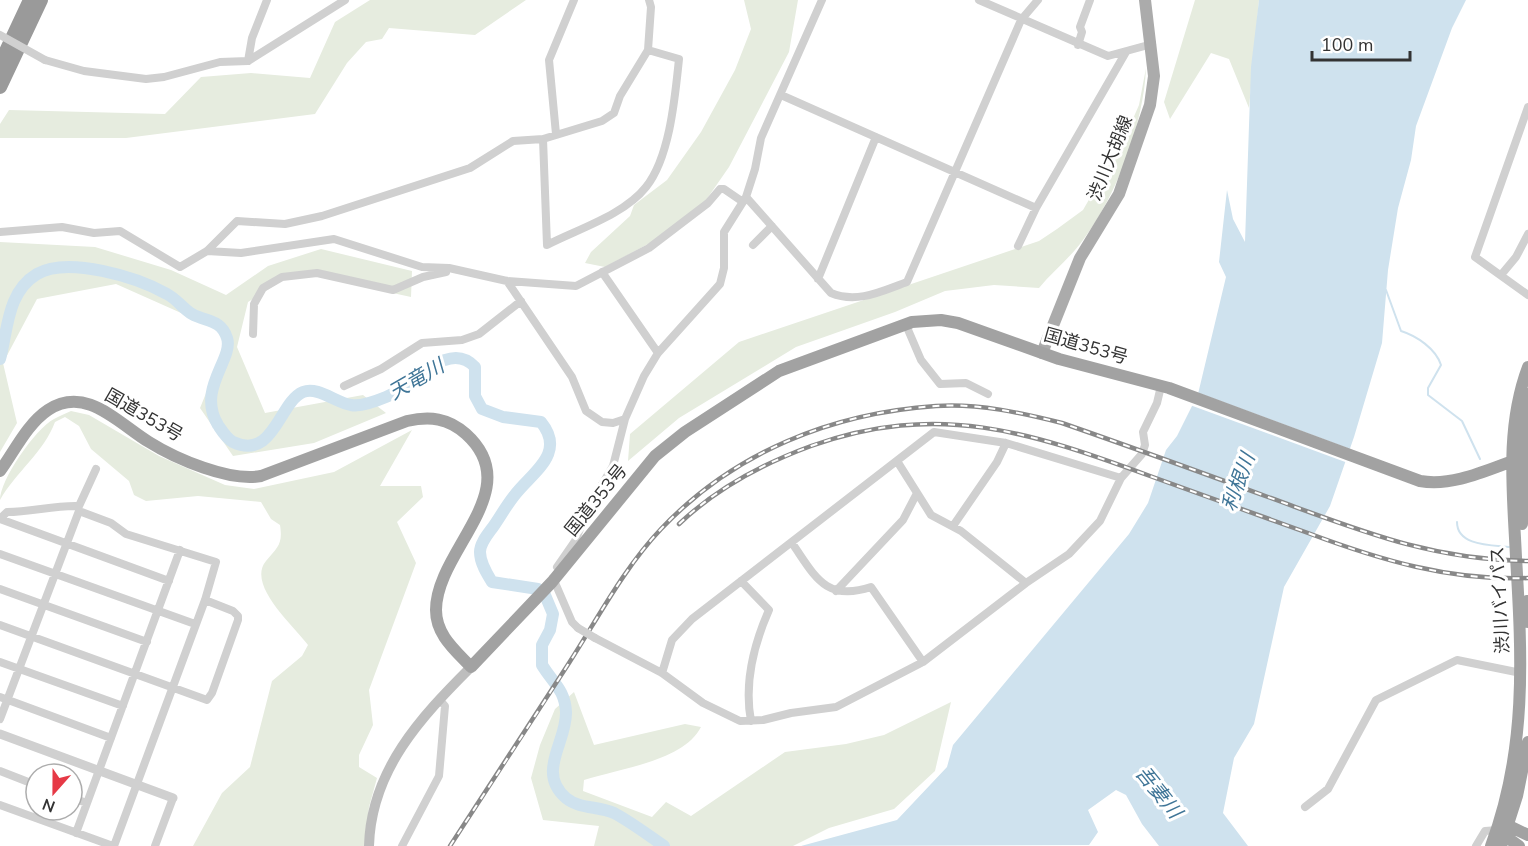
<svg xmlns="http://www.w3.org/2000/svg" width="1528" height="846" font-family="'Nunito Sans','Noto Sans JP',sans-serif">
  <rect width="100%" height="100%" fill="#fff"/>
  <path fill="#e6ecdf" d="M 370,0 L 526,0 L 475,35 L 389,28 L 382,39 L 366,42 L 347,63 L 315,114 L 126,138 L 0,138 L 0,124 L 9,110 L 165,114 L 201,77 L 251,73 L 310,78 L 335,22 Z
    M 744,0 L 798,0 L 789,52 L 729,167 L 704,203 L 650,243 L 605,267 L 585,263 L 591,252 L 630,216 L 634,205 L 667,180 L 701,132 L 735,70 L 751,29 Z
    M 1195,0 L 1259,0 L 1249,108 L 1229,59 L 1211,53 L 1170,119 L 1164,102 Z
    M 1146,68 C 1144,123 1116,197 1083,240 C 1070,258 1053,271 1039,288 L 994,285 L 945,291 L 895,312 L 796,347 L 679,418 L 628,461 L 630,434 L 739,342 L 1039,241 L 1057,229 L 1083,210 L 1125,137 L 1139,105 Z
    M 0,242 L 95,247 L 171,270 L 226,295 L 268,266 L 321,249 L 412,271 L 411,297 L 296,272 L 248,302 L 237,347 L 265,413 L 363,395 L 386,413 L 314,443 L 233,456 L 200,408 L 220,359 L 226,333 L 116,284 L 37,299 L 3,363 L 17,423 L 0,452 Z
    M 71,411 L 89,415 L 159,456 L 225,485 L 254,489 L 334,472 L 412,430 L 380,486 L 421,486 L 423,497 L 397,522 L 416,563 L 369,690 L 373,725 L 359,755 L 359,767 L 377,778 L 369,807 L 365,846 L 193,846 L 222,793 L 250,767 L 272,681 L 302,656 L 308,645 C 295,627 246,585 266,561 C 278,547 283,544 280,525 L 271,519 L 261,502 L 198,496 L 146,501 L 134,495 L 129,481 L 91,449 L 79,426 L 65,417 L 55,422 C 44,452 16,472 0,500 C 0,480 35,429 54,419 C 59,416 65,414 71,411 Z
    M 574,692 L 594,745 L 685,724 L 701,727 C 684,761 618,769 584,780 L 583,791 L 652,817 L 666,802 L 691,816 L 785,752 L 846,744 L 884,735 L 951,702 L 935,771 L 894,809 L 829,828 L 793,846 L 594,846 L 599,826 L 543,820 L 531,778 L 540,745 L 555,709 Z"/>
  <path fill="#cfe2ee" d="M 1259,0 L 1466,0 L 1452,28 L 1416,126 L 1411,160 L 1398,208 L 1388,270 L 1382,343 L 1354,437 L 1330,506 L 1284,587 L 1254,724 L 1234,758 L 1223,813 L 1248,846 L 1159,846 L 1142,824 L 1126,795 L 1116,790 L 1088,810 L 1098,832 L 1089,845 L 801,846 L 897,820 L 947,767 L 953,745 L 1129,534 L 1148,503 L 1166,450 L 1177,436 L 1198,394 L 1226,277 L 1219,262 L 1227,190 L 1233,219 L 1245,242 L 1251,67 Z"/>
  <path fill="#fff" d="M 1196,392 L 1353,450 L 1348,463 L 1190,405 Z"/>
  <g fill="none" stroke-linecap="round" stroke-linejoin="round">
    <path stroke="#cfe2ee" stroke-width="2" d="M 1386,290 L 1401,331 C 1417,336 1436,349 1441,365 L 1428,388 L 1428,395 L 1462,421 L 1480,459
      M 1457,522 C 1457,546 1491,545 1509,547"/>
    <path stroke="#cfe2ee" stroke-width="12" d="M 0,359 C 8,329 7,292 37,274 C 68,256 137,277 167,294 C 177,299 183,309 192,314 C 206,322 221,319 227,338 C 234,359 196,389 218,425 C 222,431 226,438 233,442 C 274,461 279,402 303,392 C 318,386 336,403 351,405 C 361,407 376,401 386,397 C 412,387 448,338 475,367 L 475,396 L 482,409 L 503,417 L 541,422 C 567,454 531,473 514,496 C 506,506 500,517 493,527 C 488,534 480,543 480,552 C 480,563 487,574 492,582 L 538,589 L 545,595 L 553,614 L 550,630 L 542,645 L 542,665 C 553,683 565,690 566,712 C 567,742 536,772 566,798 C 579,809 599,806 614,813 C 631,822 648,835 664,846"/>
    <path stroke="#d0d0d0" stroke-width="8" d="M 979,0 L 1108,56 L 1152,44
      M 1078,45 L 1082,32 L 1080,27 L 1090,0
      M 45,60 L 84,71 L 146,79 L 164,77 L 220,62 L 248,61 L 345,0
      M 248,61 L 252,38 L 267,0
      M 781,95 L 1036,208
      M 1528,107 L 1475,257 L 1528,295
      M 556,134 L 549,60 L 574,0
      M 543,139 L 547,245 C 578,229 624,215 646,187 C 670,157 675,97 679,59 L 648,50
      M 746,197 L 831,293 C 857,304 882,291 907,282 L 1021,20 L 1038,0
      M 0,232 L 62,227 L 94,233 L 120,231 L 180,267 L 207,251 L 237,221 L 285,224 L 322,216 L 470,168 L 513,141 L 543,139 L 602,121 L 614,113 L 620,96 L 648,50 L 651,7 L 649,0
      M 753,245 L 772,226
      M 1018,246 L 1036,208 L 1126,52
      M 207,251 L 241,253 L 334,239 L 422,267 L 449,268 L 507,281 L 576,286 L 649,248 L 708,203 L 720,189 L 724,189 L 743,202
      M 602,272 L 658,353
      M 1501,275 L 1516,257 L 1528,234
      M 818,279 L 876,137
      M 507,281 L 572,377 L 586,411 L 602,422 L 613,423 L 625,419
      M 906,325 L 921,360 L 940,384 L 966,383 L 988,394
      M 253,334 L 254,304 L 263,288 L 282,277 L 317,273 L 393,290 L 423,277 L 446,272
      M 344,386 L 381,369 L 422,343 L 462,340 L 479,334 L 521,301
      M 897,461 L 931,515 L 961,531 L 1026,583
      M 0,519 L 169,581
      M 0,519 L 7,512 C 32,512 54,505 79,506 L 96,469
      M 953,526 L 997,462 L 1006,443
      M 792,543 C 815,576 825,602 871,587 L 923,662
      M 0,554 L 195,624
      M 557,567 L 575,541 L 591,503 L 613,466 L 625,419 L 644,376 L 658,353 L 720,284 L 724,268 L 724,232 L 746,197 L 755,169 L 761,138 L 822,0
      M 553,578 L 572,622 L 578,628
      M 741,581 L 769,610 C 754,644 744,684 751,721
      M 0,589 L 147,642
      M 836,591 L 903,520 L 916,495
      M 0,625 L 207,700 L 212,693 L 238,620 L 238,616 L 233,611 L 205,600
      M 595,638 L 662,673 L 703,703 L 740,721 L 763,720 L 791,713 L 836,707 L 923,662 L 1026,583 L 1069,554 L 1100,521 L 1121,478 L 1142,454 L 1145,445 L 1143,432 L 1157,403 L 1161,386
      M 0,662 L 123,706
      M 662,673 L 672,640 L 692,619 L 934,432 L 1006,443 L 1121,478
      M 0,697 L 111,738
      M 0,719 L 79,511 L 111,523 L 126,534 L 216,562 L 205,600 L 114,846
      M 0,771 L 36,785
      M 72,798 L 87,803
      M 0,805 L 113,846
      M 1305,807 L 1328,789 L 1376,700 L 1457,660 L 1521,673
      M 76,833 L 180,550
      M 155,846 L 173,798
      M 402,846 L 439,776 L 445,706 L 439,699
      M 1476,846 L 1485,831 L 1498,830"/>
    <path stroke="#d0d0d0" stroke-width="9" d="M 0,734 L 173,798"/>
    <path stroke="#bdbdbd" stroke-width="10" d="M 369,846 C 371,770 421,717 471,667"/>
    <path stroke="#ababab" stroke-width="12" d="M 1042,353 L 1080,258 L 1119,194 L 1150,105 L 1154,76 L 1145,0"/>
    <path stroke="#a2a2a2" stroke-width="12" d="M 0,471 C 14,452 27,424 48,410 C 86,385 118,423 149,442 C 176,459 230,482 261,476 L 407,421 C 430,416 448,418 466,434 C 528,490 436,550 436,610 C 436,635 455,650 471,667 L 552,582 L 655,456 L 685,432 L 779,371 L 912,322 L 941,320 L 958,323 L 1059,359 L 1169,388 L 1420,481 C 1454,487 1489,469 1521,458
      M 1522,524 L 1522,436 L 1528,394
      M 1527,601 L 1528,622
      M 1502,828 L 1509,826 L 1528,835
      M 1501,833 L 1519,846
      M 1491,846 C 1527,750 1522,658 1516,557 C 1513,493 1505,428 1528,367
      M 1501,846 L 1517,796 L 1528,742"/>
    <path stroke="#9a9a9a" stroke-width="14" d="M 0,64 L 30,0
      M 0,87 L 41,0"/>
    <defs>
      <path id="rail" d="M 679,524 C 717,488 762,464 811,446 C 938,401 1030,432 1150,476 C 1202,495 1255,514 1308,533 C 1380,560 1450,581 1528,578
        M 450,846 C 490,785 530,724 569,663 C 598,618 624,568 661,529 C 734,452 832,413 936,406 C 978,403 1022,413 1062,423 C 1131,447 1200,472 1268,497 C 1359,530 1430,560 1528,561"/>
    </defs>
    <use href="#rail" stroke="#888" stroke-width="4.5"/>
    <use href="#rail" stroke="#fff" stroke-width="2" stroke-dasharray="7" stroke-linecap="butt"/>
    <path stroke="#d0d0d0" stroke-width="8" d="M 0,35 L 45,60
      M 578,628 L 595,638"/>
  </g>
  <g text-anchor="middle" stroke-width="6" stroke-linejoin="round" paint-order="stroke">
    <g font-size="18" fill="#333" stroke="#fff">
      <text transform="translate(1110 158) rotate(-68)" y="6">渋川大胡線</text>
      <text transform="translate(1086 346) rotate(16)" y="6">国道353号</text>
      <text transform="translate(144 415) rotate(30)" y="6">国道353号</text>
      <text transform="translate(596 500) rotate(-51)" y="6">国道353号</text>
      <text transform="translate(1500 600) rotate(-93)" y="6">渋川バイパス</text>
    </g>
    <g font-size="20" font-style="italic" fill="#3f7597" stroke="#fff">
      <text transform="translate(416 379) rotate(-30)" y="7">天竜川</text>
      <text transform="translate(1238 482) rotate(-70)" y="7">利根川</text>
      <text transform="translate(1159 792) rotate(51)" y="7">吾妻川</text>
    </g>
  </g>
  <g transform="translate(54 792) rotate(201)"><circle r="28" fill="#ffffff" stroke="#adadad" stroke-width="1.5"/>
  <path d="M0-4.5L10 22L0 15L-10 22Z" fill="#e63946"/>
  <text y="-9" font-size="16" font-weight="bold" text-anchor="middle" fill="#333333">N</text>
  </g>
  <path d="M1312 51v9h98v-9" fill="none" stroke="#333333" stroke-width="3"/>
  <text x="1321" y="51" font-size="18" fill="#333333" stroke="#ffffff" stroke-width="4.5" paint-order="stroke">100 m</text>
</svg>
